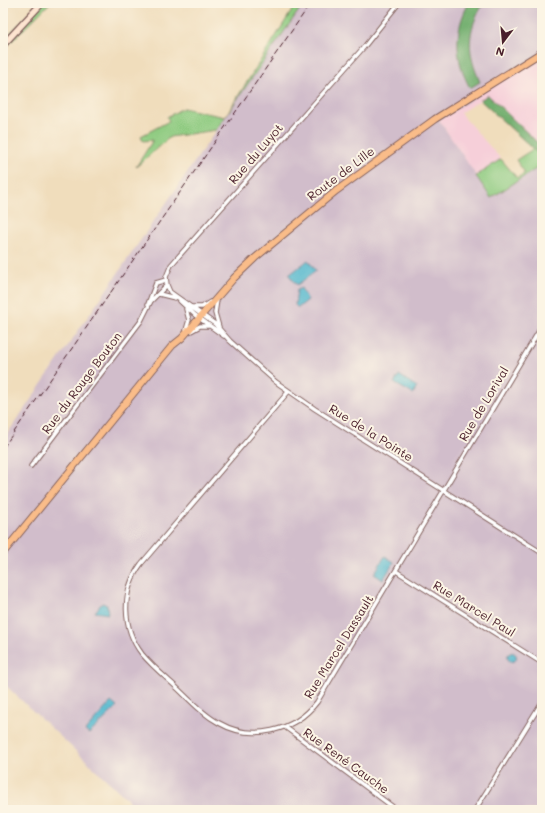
<svg xmlns="http://www.w3.org/2000/svg" width="545" height="813" font-family="Mali,sans-serif">
  <rect width="100%" height="100%" fill="#fcf5e5"/>
  <filter id="ink" filterUnits="userSpaceOnUse"><feTurbulence type="fractalNoise" baseFrequency=".025" numOctaves="2"/><feDisplacementMap in="SourceGraphic" scale="8" xChannelSelector="R" yChannelSelector="G"/><feConvolveMatrix kernelMatrix="1 2 1 2 8 2 1 2 1" color-interpolation-filters="sRGB"/></filter>
  <filter id="wash" filterUnits="userSpaceOnUse"><feTurbulence type="fractalNoise" baseFrequency=".012" numOctaves="4" result="noise"/><feDisplacementMap in="SourceGraphic" scale="16" xChannelSelector="R" yChannelSelector="G"/><feGaussianBlur stdDeviation="0.9" result="paint"/><feColorMatrix in="noise" values="0 0 0 0 0 0 0 0 0 0 0 0 0 0 0 0 0 1.4 0 .05"/><feComposite in="paint" operator="in"/></filter>
  <g filter="url(#wash)">
    <rect width="100%" height="100%" fill="#f0ddbc"/>
    <path fill="#f6cfd9" d="M 541,55 L 542,147 L 488,95 L 460,113 L 501,159 L 476,176 L 439,120 Z"/>
    <path fill="#d1bdcb" d="M 304,3 L 542,3 L 542,55 L 439,120 L 491,198 L 542,165 L 542,810 L 139,810 L 3,683 L 3,440 Z"/>
    <path fill="#8fcb81" stroke="#6c7556" d="M 39,3 L 50,3 L 3,50 L 3,41 Z
      M 304,3 L 216,130 L 170,137 L 136,167 L 153,140 L 143,141 L 141,136 L 169,121 L 167,117 L 183,108 L 225,117 L 296,4 Z
      M 533,149 L 542,157 L 542,165 L 491,198 L 476,176 L 501,159 L 517,178 L 525,173 L 516,160 Z"/>
    <path fill="#73af6f" stroke="#5e674d" d="M 469,3 L 484,3 C 466,31 467,52 480,82 L 470,88 C 455,61 453,31 469,3 Z
      M 488,95 L 542,147 L 542,157 L 480,100 Z"/>
    <path fill="#4fb6cd" stroke="#4c6a7c" d="M 308,260 L 316,271 L 297,285 L 289,275 Z
      M 301,288 L 308,300 L 298,308 L 295,305 L 297,290 Z
      M 399,375 L 417,387 L 413,394 L 394,383 Z
      M 385,556 L 394,562 L 383,580 L 374,574 Z
      M 102,603 L 107,605 L 108,614 L 95,612 Z
      M507.5 657a4.5 4.5 0 1 1 9 0a4.5 4.5 0 1 1-9 0Z
      M 111,702 L 117,707 L 89,734 L 85,731 Z"/>
  </g>
  <g filter="url(#ink)">
    <g fill="none" stroke-linecap="round" stroke-linejoin="round">
      <defs>
        <path id="street" d="M 399,3 L 364,47 L 171,265 L 166,277 L 167,285 L 170,292 L 215,324 L 230,341 L 276,382 L 315,409 L 542,553
          M 159,294 L 175,298
          M 217,300 L 215,313 L 219,327
          M 180,301 L 195,315 L 224,336
          M 148,304 L 156,283 L 166,280
          M 192,307 L 202,307 L 210,302
          M 186,309 L 189,320 L 186,330
          M 191,331 L 200,326 L 209,326
          M 289,391 L 141,564 C 121,591 122,628 142,654 C 152,666 164,676 175,686 C 189,699 202,714 219,723 C 252,742 295,731 317,702 L 542,326
          M 31,466 L 141,321 L 151,301 L 167,285
          M 396,571 L 542,663
          M 285,727 L 397,810
          M 475,810 L 542,702"/>
        <path id="secondary" d="M 3,45 L 42,3"/>
        <path id="primary" d="M 3,553 L 172,346 L 182,338 L 234,278 L 255,258 L 336,191 L 435,119 L 542,52"/>
      </defs>
      <use href="#street" stroke="#84625e" stroke-width="5.5"/>
      <use href="#secondary" stroke="#84625e" stroke-width="8"/>
      <use href="#primary" stroke="#84625e" stroke-width="8"/>
      <use href="#street" stroke="#fff" stroke-width="3.5"/>
      <use href="#secondary" stroke="#fde4d0" stroke-width="5.5"/>
      <use href="#primary" stroke="#f9bc89" stroke-width="6"/>
      <path stroke="#4a1f2b" stroke-width="1" stroke-dasharray="6 3" stroke-linecap="butt" d="M 3,448 L 311,3"/>
    </g>
  </g>
  <g text-anchor="middle" stroke-width="4" stroke-linejoin="round" paint-order="stroke">
    <g font-size="12" fill="#4a1f2b" stroke="#fcf5e5">
      <text transform="translate(256 154) rotate(-49)" y="4">Rue du Luyot</text>
      <text transform="translate(341 174) rotate(-37)" y="4">Route de Lille</text>
      <text transform="translate(82 383) rotate(-53)" y="4">Rue du Rouge Bouton</text>
      <text transform="translate(484 404) rotate(-59)" y="4">Rue de Lorival</text>
      <text transform="translate(371 433) rotate(32)" y="4">Rue de la Pointe</text>
      <text transform="translate(474 609) rotate(32)" y="4">Rue Marcel Paul</text>
      <text transform="translate(339 647) rotate(-58)" y="4">Rue Marcel Dassault</text>
      <text transform="translate(346 761) rotate(36)" y="4">Rue René Cauche</text>
    </g>
  </g>
  <rect width="545" height="813" fill="none" stroke="#fcf5e5" stroke-width="16"/>
  <g transform="translate(503 42) rotate(196)" stroke="#fcf5e5" stroke-width="3" paint-order="stroke">
  <path d="M0-3L7 15L0 10L-7 15Z" fill="#4a1f2b"/>
  <text y="-6" font-size="11" font-weight="bold" text-anchor="middle" fill="#4a1f2b">N</text>
  </g>
</svg>
